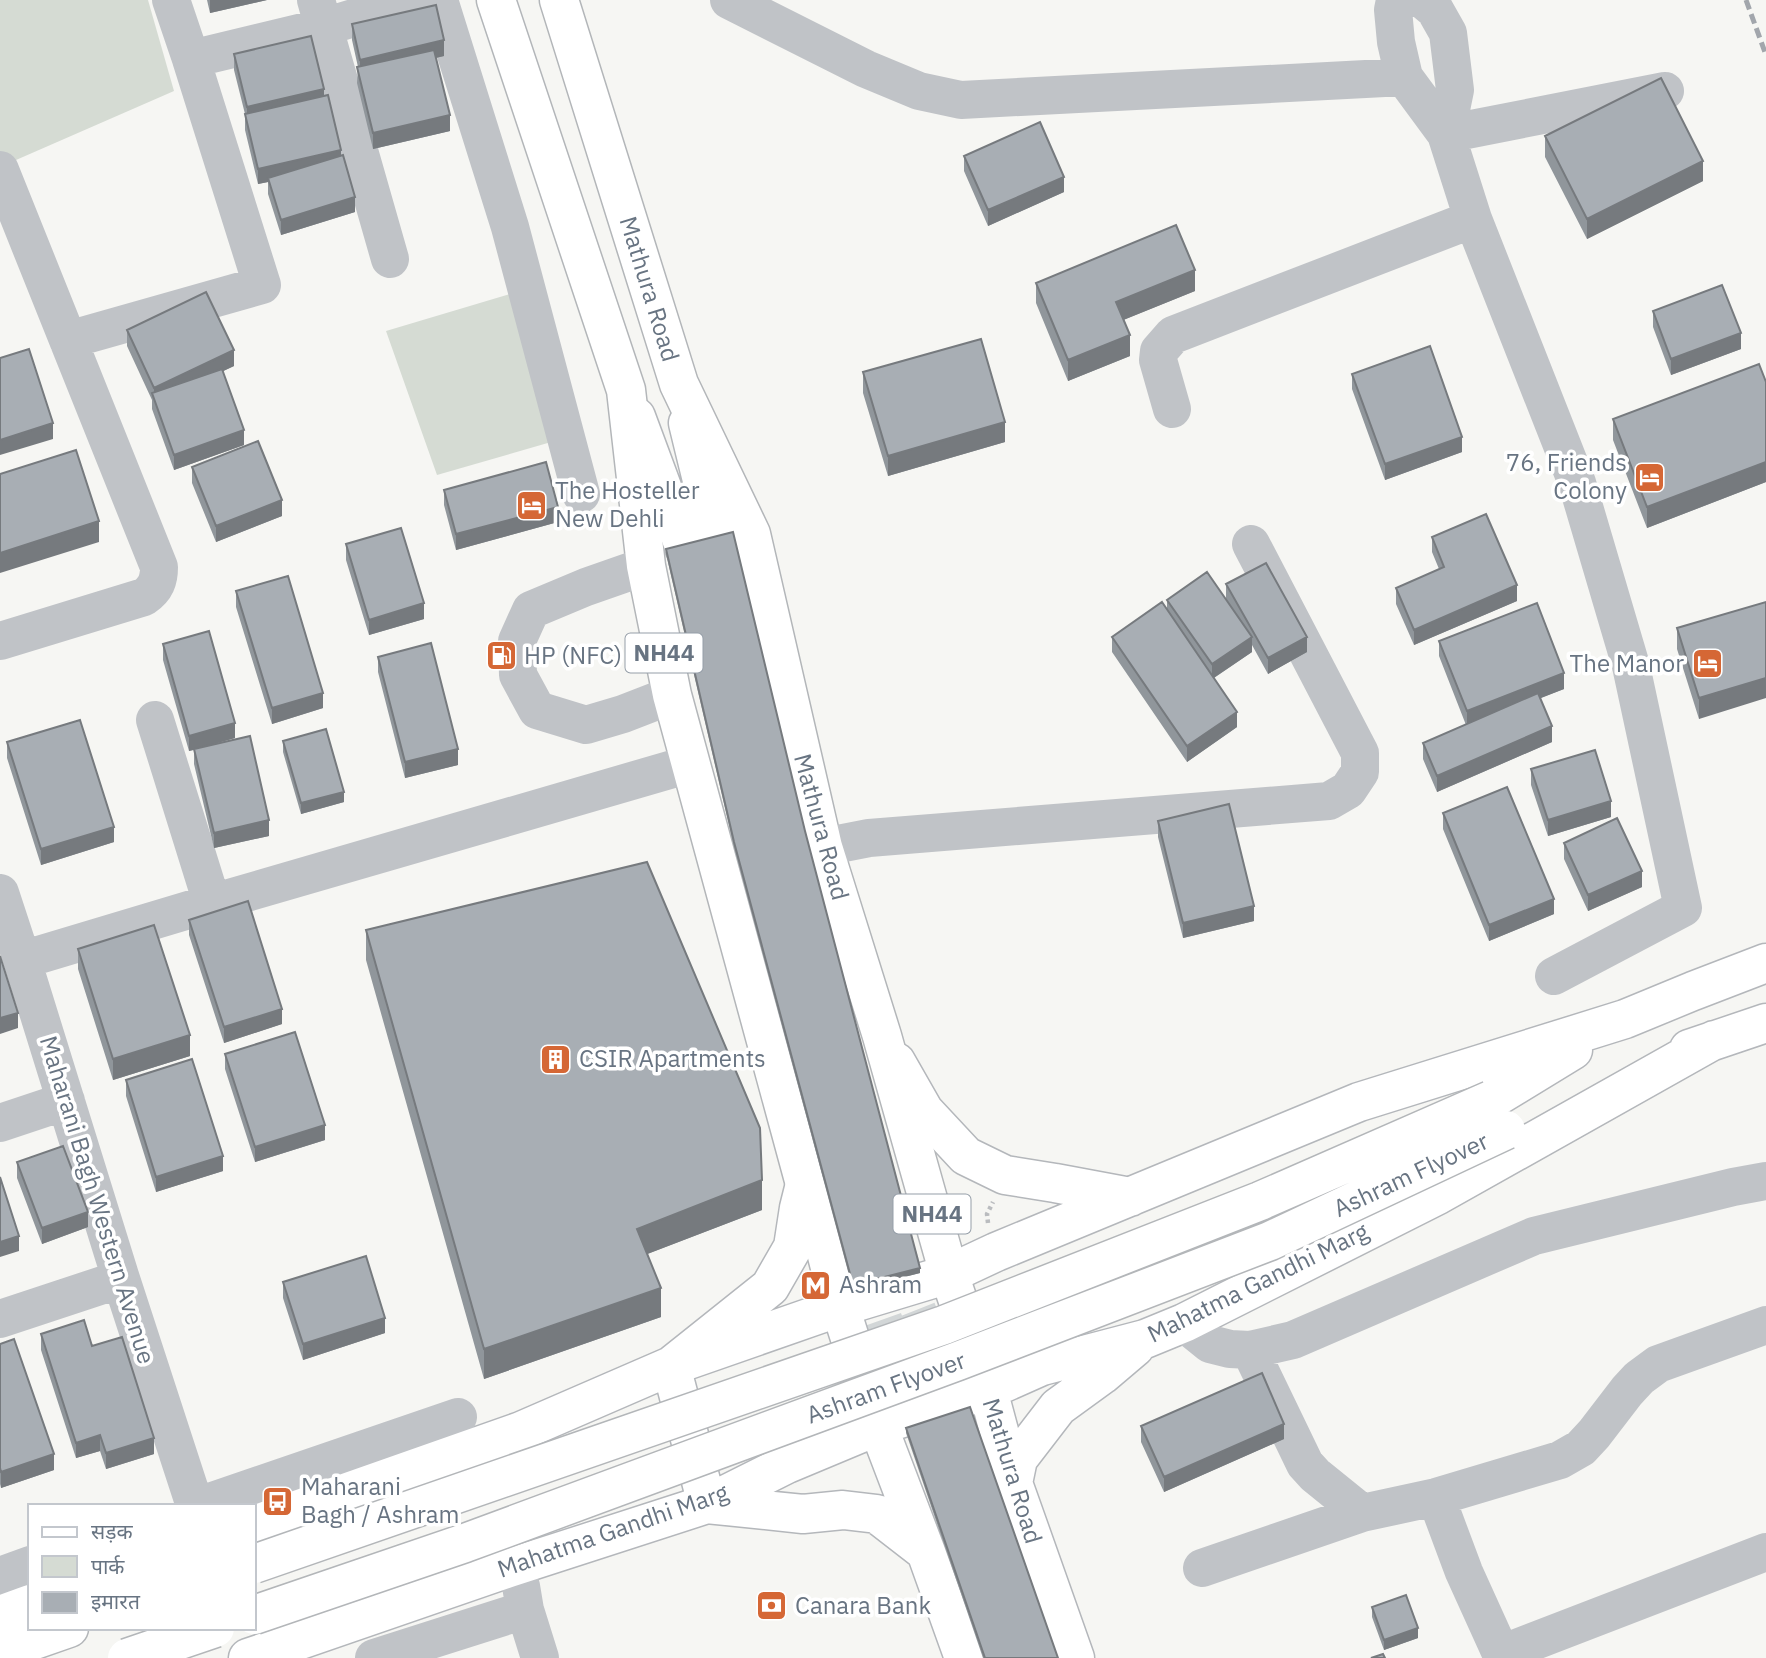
<svg xmlns="http://www.w3.org/2000/svg" width="1766" height="1658" font-family="'IBM Plex Sans','Noto Sans Devanagari',sans-serif">
  <rect width="100%" height="100%" fill="#f6f6f3"/>
  <path fill="#d5dbd3" d="M 0,0 L 148,0 L 174,91 L 0,167 Z
    M 527,289 L 565,438 L 437,475 L 386,331 Z"/>
  <g fill="none" stroke-linecap="round" stroke-linejoin="round">
    <path stroke="#d2d6d7" stroke-width="38" stroke-dasharray="38 19" stroke-linecap="butt" d="M 898,1256 L 904,1277 L 938,1364
      M 866,1265 L 871,1285 L 916,1413"/>
    <defs>
      <path id="major" d="M 636,417 L 685,549
        M 688,423 L 717,542
        M 1689,1049 L 1766,1023
        M 896,1062 L 924,1111 L 966,1156 L 1005,1175 L 1055,1183 L 1130,1197
        M 1491,1100 L 1573,1050
        M 805,1184 L 799,1208 L 793,1247 L 770,1287 L 671,1366 L 707,1504 L 803,1514 L 843,1510 L 877,1514 L 926,1552
        M 840,1307 L 878,1426 L 926,1552 L 964,1658
        M 988,1390 L 1013,1483 L 1075,1658
        M 1013,1483 L 1018,1459 L 1058,1407 L 1102,1375 L 1135,1347
        M 254,1525 L 521,1431 L 671,1366 L 840,1307 L 949,1274 L 996,1252 L 1359,1102 L 1625,1019 L 1693,991 L 1766,963
        M 0,1615 L 30,1604
        M 248,1658 L 509,1568 L 707,1504 L 787,1464 L 878,1426 L 988,1390 L 1042,1366 L 1145,1339 L 1184,1323 L 1438,1195 L 1714,1040"/>
      <path id="highway" d="M 496,0 L 626,390 L 646,566 L 672,695 L 805,1184 L 819,1224 L 840,1307
        M 559,0 L 679,384 L 751,534 L 823,847 L 882,1036 L 949,1274 L 988,1390
        M 0,1652 L 69,1628"/>
    </defs>
    <use href="#major" stroke="#b4b7bb" stroke-width="41"/>
    <use href="#highway" stroke="#b3b6b9" stroke-width="41"/>
    <path stroke="#babcbf" stroke-width="4.5" stroke-dasharray="3.5 3.5" stroke-linecap="butt" d="M 988,1223 L 987,1214 L 993,1202"/>
    <path stroke="#c0c3c7" stroke-width="38" d="M 316,0 L 390,259
      M 439,0 L 510,227 L 581,494
      M 729,0 L 866,69 L 919,91 L 961,100 L 1404,77
      M 1395,0 L 1393,10 L 1396,42 L 1404,77 L 1446,134 L 1473,219 L 1577,483 L 1631,666 L 1683,908 L 1554,976
      M 1423,0 L 1435,10 L 1448,33 L 1455,90 L 1446,134
      M 191,59 L 324,27 L 412,0
      M 1446,134 L 1665,91
      M 0,170 L 159,567 C 159,580 156,589 144,597 L 0,641
      M 68,340 L 262,285 L 191,59 L 171,0
      M 1172,409 L 1158,360 L 1159,351 L 1173,335 L 1473,219
      M 646,566 L 586,587 L 531,610 L 517,641 L 518,675 L 537,710 L 586,725 L 623,714 L 672,695
      M 155,720 L 212,903
      M 823,847 L 869,838 L 1329,801 L 1348,790 L 1360,772 L 1360,753 L 1251,544
      M 0,893 L 22,960 L 121,1279 L 195,1506
      M 22,960 L 212,903 L 690,764
      M 0,1123 L 66,1101
      M 0,1319 L 121,1279
      M 1184,1323 L 1210,1344 L 1230,1349 L 1250,1350 L 1293,1340 L 1534,1236 L 1733,1187 L 1766,1181
      M 1251,1352 L 1305,1464 L 1315,1475 L 1362,1513
      M 1436,1497 L 1464,1572 L 1503,1658
      M 198,1506 L 458,1417
      M 1202,1568 L 1362,1513 L 1436,1497 L 1560,1460 L 1581,1448 L 1594,1434 L 1627,1391 L 1639,1378 L 1658,1364 L 1766,1325
      M 0,1576 L 30,1565
      M 521,1586 L 525,1610 L 540,1658
      M 1501,1654 L 1766,1552
      M 374,1658 L 525,1610"/>
    <use href="#major" stroke="#fff" stroke-width="38"/>
    <use href="#highway" stroke="#fff" stroke-width="38"/>
    <path stroke="#a2a6ac" stroke-width="5" stroke-dasharray="10 5" stroke-linecap="butt" d="M 1746,0 L 1766,55"/>
    <defs>
      <path id="highway-bridge" d="M 254,1564 L 944,1325 L 1260,1201 L 1491,1100
        M 254,1615 L 465,1543 L 958,1361 L 1270,1241 L 1506,1130
        M 127,1658 L 215,1628"/>
    </defs>
    <use href="#highway-bridge" stroke="#b3b6b9" stroke-width="41" stroke-linecap="butt"/>
    <use href="#highway-bridge" stroke="#fff" stroke-width="38"/>
  </g>
  <path fill="#90969b" d="M 207,0 L 267,0 L 210,13 Z
    M 352,24 L 444,56 L 436,58 L 450,131 L 373,149 L 357,83 L 358,67 L 352,40 Z
    M 234,54 L 324,96 L 355,212 L 281,235 L 268,194 L 268,182 L 258,184 L 245,130 L 245,114 L 234,70 Z
    M 1545,136 L 1703,181 L 1587,239 L 1545,157 Z
    M 964,156 L 1064,192 L 988,226 L 964,171 Z
    M 1036,283 L 1195,291 L 1123,320 L 1130,356 L 1068,381 L 1036,303 Z
    M 1653,311 L 1741,349 L 1671,375 L 1653,327 Z
    M 127,330 L 234,366 L 223,371 L 244,445 L 174,470 L 152,409 L 152,400 L 127,346 Z
    M 863,372 L 1005,442 L 888,476 L 863,393 Z
    M 1352,374 L 1462,452 L 1385,480 L 1352,389 Z
    M 1766,382 L 1766,482 L 1647,528 L 1613,440 L 1613,419 Z
    M 192,467 L 282,516 L 216,542 L 192,483 Z
    M 444,490 L 558,522 L 456,550 L 444,505 Z
    M 1432,537 L 1517,601 L 1414,645 L 1396,604 L 1396,588 L 1439,569 L 1432,552 Z
    M 346,544 L 424,619 L 369,635 L 346,560 Z
    M 666,549 L 805,831 L 920,1273 L 853,1290 L 734,847 L 666,554 Z
    M 1226,584 L 1307,652 L 1268,674 L 1252,645 L 1252,652 L 1214,678 L 1237,727 L 1187,762 L 1112,652 L 1112,637 L 1167,608 L 1167,600 L 1226,600 Z
    M 236,591 L 323,708 L 272,724 L 236,607 Z
    M 1766,602 L 1699,719 L 1677,649 L 1677,628 Z
    M 1439,641 L 1564,689 L 1540,698 L 1552,742 L 1437,792 L 1423,759 L 1423,743 L 1466,725 L 1439,656 Z
    M 163,644 L 235,738 L 218,743 L 269,836 L 214,848 L 194,764 L 194,750 L 189,751 L 163,660 Z
    M 378,657 L 458,765 L 405,778 L 378,672 Z
    M 283,741 L 344,802 L 301,814 L 283,752 Z
    M 7,742 L 114,842 L 41,865 L 7,758 Z
    M 1531,769 L 1611,817 L 1548,836 L 1531,785 Z
    M 1443,813 L 1554,914 L 1489,941 L 1443,829 Z
    M 1158,821 L 1254,921 L 1183,938 L 1158,837 Z
    M 1564,843 L 1642,887 L 1588,911 L 1564,859 Z
    M 189,920 L 282,1024 L 224,1043 L 189,935 Z
    M 366,930 L 762,1210 L 647,1254 L 661,1317 L 484,1379 L 366,960 Z
    M 78,949 L 190,1056 L 113,1080 L 78,969 Z
    M 225,1054 L 325,1140 L 255,1162 L 225,1069 Z
    M 126,1080 L 223,1171 L 156,1192 L 126,1096 Z
    M 17,1162 L 88,1227 L 42,1244 L 17,1178 Z
    M 283,1282 L 385,1333 L 303,1360 L 283,1298 Z
    M 41,1334 L 92,1346 L 154,1454 L 106,1469 L 100,1451 L 76,1458 L 41,1350 Z
    M 0,1344 L 54,1470 L 1,1488 L 0,1484 Z
    M 1141,1426 L 1284,1439 L 1164,1492 L 1141,1442 Z
    M 906,1428 L 1058,1658 L 983,1658 L 906,1433 Z
    M 1372,1607 L 1418,1638 L 1384,1650 L 1372,1617 Z"/>
  <path fill="#767a7e" d="M 210,0 L 267,0 L 210,13 Z
    M 444,40 L 444,56 L 360,75 L 360,60 Z
    M 324,89 L 324,105 L 247,123 L 247,107 Z
    M 450,115 L 450,131 L 373,149 L 373,133 Z
    M 341,150 L 341,165 L 268,178 L 268,182 L 258,184 L 258,169 Z
    M 1703,161 L 1703,181 L 1587,239 L 1587,219 Z
    M 1064,177 L 1064,192 L 988,226 L 988,210 Z
    M 355,197 L 355,212 L 281,235 L 281,220 Z
    M 1195,270 L 1195,291 L 1116,323 L 1116,302 Z
    M 1741,333 L 1741,349 L 1671,375 L 1671,359 Z
    M 1130,335 L 1130,356 L 1068,381 L 1068,360 Z
    M 234,350 L 234,366 L 156,403 L 154,398 L 154,388 Z
    M 1005,422 L 1005,442 L 888,476 L 888,456 Z
    M 53,423 L 53,439 L 0,455 L 0,440 Z
    M 244,430 L 244,445 L 174,470 L 174,455 Z
    M 1462,437 L 1462,452 L 1385,480 L 1385,464 Z
    M 1766,462 L 1766,482 L 1647,528 L 1647,507 Z
    M 282,500 L 282,516 L 216,542 L 216,526 Z
    M 558,507 L 558,522 L 456,550 L 456,534 Z
    M 99,521 L 99,542 L 0,573 L 0,553 Z
    M 1517,585 L 1517,601 L 1414,645 L 1414,630 Z
    M 424,603 L 424,619 L 369,635 L 369,620 Z
    M 1252,637 L 1252,652 L 1212,679 L 1212,664 Z
    M 1307,637 L 1307,652 L 1268,674 L 1268,658 Z
    M 1564,673 L 1564,689 L 1467,727 L 1467,711 Z
    M 1766,678 L 1766,698 L 1699,719 L 1699,698 Z
    M 323,693 L 323,708 L 272,724 L 272,708 Z
    M 1237,712 L 1237,727 L 1187,762 L 1187,746 Z
    M 235,723 L 235,738 L 189,751 L 189,736 Z
    M 1552,726 L 1552,742 L 1437,792 L 1437,776 Z
    M 458,749 L 458,765 L 405,778 L 405,762 Z
    M 344,792 L 344,802 L 301,814 L 301,803 Z
    M 1611,801 L 1611,817 L 1548,836 L 1548,820 Z
    M 269,820 L 269,836 L 214,848 L 214,833 Z
    M 114,827 L 114,842 L 41,865 L 41,849 Z
    M 1642,871 L 1642,887 L 1588,911 L 1588,895 Z
    M 1554,899 L 1554,914 L 1489,941 L 1489,925 Z
    M 1254,906 L 1254,921 L 1183,938 L 1183,923 Z
    M 282,1009 L 282,1024 L 224,1043 L 224,1027 Z
    M 18,1013 L 18,1028 L 0,1034 L 0,1018 Z
    M 190,1035 L 190,1056 L 113,1080 L 113,1059 Z
    M 325,1125 L 325,1140 L 255,1162 L 255,1147 Z
    M 223,1156 L 223,1171 L 156,1192 L 156,1177 Z
    M 762,1180 L 762,1210 L 637,1258 L 637,1229 Z
    M 88,1212 L 88,1227 L 42,1244 L 42,1228 Z
    M 19,1236 L 19,1251 L 0,1257 L 0,1242 Z
    M 920,1268 L 920,1273 L 853,1290 L 853,1285 Z
    M 661,1288 L 661,1317 L 484,1379 L 484,1349 Z
    M 385,1318 L 385,1333 L 303,1360 L 303,1344 Z
    M 1284,1424 L 1284,1439 L 1164,1492 L 1164,1477 Z
    M 100,1435 L 100,1451 L 76,1458 L 76,1443 Z
    M 154,1438 L 154,1454 L 106,1469 L 106,1453 Z
    M 54,1454 L 54,1470 L 1,1488 L 1,1472 Z
    M 1418,1628 L 1418,1638 L 1384,1650 L 1384,1640 Z"/>
  <path fill="#a8aeb4" stroke="#767a7e" stroke-width="2" d="M 436,5 L 444,40 L 360,60 L 352,24 Z
    M 311,36 L 324,89 L 247,107 L 234,54 Z
    M 434,50 L 450,115 L 373,133 L 357,67 Z
    M 1661,78 L 1703,161 L 1587,219 L 1545,136 Z
    M 328,95 L 341,150 L 258,169 L 245,114 Z
    M 1040,122 L 1064,177 L 988,210 L 964,156 Z
    M 343,155 L 355,197 L 281,220 L 268,178 Z
    M 1176,225 L 1195,270 L 1116,302 L 1130,335 L 1068,360 L 1036,283 Z
    M 1722,285 L 1741,333 L 1671,359 L 1653,311 Z
    M 206,292 L 234,350 L 154,388 L 127,330 Z
    M 981,339 L 1005,422 L 888,456 L 863,372 Z
    M 1430,346 L 1462,437 L 1385,464 L 1352,374 Z
    M 29,349 L 53,423 L 0,440 L 0,358 Z
    M 1759,364 L 1766,382 L 1766,462 L 1647,507 L 1613,419 Z
    M 222,369 L 244,430 L 174,455 L 152,393 Z
    M 258,441 L 282,500 L 216,526 L 192,467 Z
    M 76,450 L 99,521 L 0,553 L 0,474 Z
    M 546,462 L 558,507 L 456,534 L 444,490 Z
    M 1486,514 L 1517,585 L 1414,630 L 1396,588 L 1444,567 L 1432,537 Z
    M 401,528 L 424,603 L 369,620 L 346,544 Z
    M 733,532 L 805,831 L 920,1268 L 853,1285 L 734,842 L 666,549 Z
    M 1266,563 L 1307,637 L 1268,658 L 1226,584 Z
    M 1207,572 L 1252,637 L 1212,664 L 1167,600 Z
    M 288,576 L 323,693 L 272,708 L 236,591 Z
    M 1162,602 L 1237,712 L 1187,746 L 1112,637 Z
    M 1766,602 L 1766,678 L 1699,698 L 1677,628 Z
    M 1537,603 L 1564,673 L 1467,711 L 1439,641 Z
    M 209,631 L 235,723 L 189,736 L 163,644 Z
    M 431,643 L 458,749 L 405,762 L 378,657 Z
    M 1538,693 L 1552,726 L 1437,776 L 1423,743 Z
    M 80,720 L 114,827 L 41,849 L 7,742 Z
    M 326,729 L 344,792 L 301,803 L 283,741 Z
    M 250,736 L 269,820 L 214,833 L 194,749 Z
    M 1595,750 L 1611,801 L 1548,820 L 1531,769 Z
    M 1507,787 L 1554,899 L 1489,925 L 1443,813 Z
    M 1229,804 L 1254,906 L 1183,923 L 1158,821 Z
    M 1617,818 L 1642,871 L 1588,895 L 1564,843 Z
    M 647,862 L 760,1128 L 762,1180 L 637,1229 L 661,1288 L 484,1349 L 366,930 Z
    M 248,901 L 282,1009 L 224,1027 L 189,920 Z
    M 154,925 L 190,1035 L 113,1059 L 78,949 Z
    M 0,956 L 18,1013 L 0,1018 Z
    M 295,1032 L 325,1125 L 255,1147 L 225,1054 Z
    M 192,1059 L 223,1156 L 156,1177 L 126,1080 Z
    M 63,1146 L 88,1212 L 42,1228 L 17,1162 Z
    M 0,1177 L 19,1236 L 0,1242 Z
    M 366,1256 L 385,1318 L 303,1344 L 283,1282 Z
    M 84,1320 L 92,1346 L 122,1337 L 154,1438 L 106,1453 L 100,1435 L 76,1443 L 41,1334 Z
    M 14,1339 L 54,1454 L 1,1472 L 0,1468 L 0,1344 Z
    M 1262,1373 L 1284,1424 L 1164,1477 L 1141,1426 Z
    M 970,1407 L 1058,1658 L 985,1658 L 906,1428 Z
    M 1406,1595 L 1418,1628 L 1384,1640 L 1372,1607 Z
    M 1383,1654 L 1385,1658 L 1371,1658 Z"/>
  <defs>
    <symbol id="hotel-square" viewBox="-11 -11 22 22"><rect x="-9" y="-9" width="18" height="18" rx="4" fill="#d56735" stroke="#fff"/><path d="M-6-4.5h1.5V1H6V5H4.5V3h-9V5H-6ZM-4 0a1.8 1.8 0 1 1 3.6 0ZM.5 0V-2.5h3Q6-2.5 6 0Z" fill="#fff"/></symbol>
    <symbol id="fuel-square" viewBox="-11 -11 22 22"><rect x="-9" y="-9" width="18" height="18" rx="4" fill="#d56735" stroke="#fff"/><path d="M-5.5-6h7V0h2V4h1.3V-2.5L3-4.5l.8-.8L6-3V5H2.5V1h-1V6h-7ZM-4.2-4.7v3.2H.2V-4.7Z" fill="#fff"/></symbol>
    <symbol id="building-square" viewBox="-11 -11 22 22"><rect x="-9" y="-9" width="18" height="18" rx="4" fill="#d56735" stroke="#fff"/><path d="M-4-6H4V6H1V3H-1V6H-4ZM-2.5-4.3h1.7v1.8h-1.7ZM.8-4.3h1.7v1.8H.8ZM-2.5-1h1.7V.8h-1.7ZM.8-1h1.7V.8H.8Z" fill="#fff"/></symbol>
    <symbol id="metro-square" viewBox="-11 -11 22 22"><rect x="-9" y="-9" width="18" height="18" rx="4" fill="#d56735" stroke="#fff"/><path d="M-5.5 5V-5H-3L0 0L3-5H5.5V5H3V-.5L0 4L-3-.5V5Z" fill="#fff"/></symbol>
    <symbol id="bus-square" viewBox="-11 -11 22 22"><rect x="-9" y="-9" width="18" height="18" rx="4" fill="#d56735" stroke="#fff"/><path d="M-5-6H5V4H4V6H2V4H-2V6H-4V4H-5ZM-3.5-4V0h7V-4ZM-3.5 1.2v1.5H-2V1.2ZM2 1.2v1.5H3.5V1.2Z" fill="#fff"/></symbol>
    <symbol id="bank-square" viewBox="-11 -11 22 22"><rect x="-9" y="-9" width="18" height="18" rx="4" fill="#d56735" stroke="#fff"/><path d="M-6-4H6V4H-6ZM0-2.3a2.3 2.3 0 1 0 0 4.6a2.3 2.3 0 1 0 0-4.6Z" fill="#fff"/></symbol>
  </defs>
  <g fill-rule="evenodd">
    <use href="#hotel-square" x="1632" y="460" width="35" height="35"/>
    <use href="#hotel-square" x="514" y="488" width="35" height="35"/>
    <use href="#fuel-square" x="484" y="638" width="35" height="35"/>
    <use href="#hotel-square" x="1690" y="646" width="35" height="35"/>
    <use href="#building-square" x="538" y="1042" width="35" height="35"/>
    <use href="#metro-square" x="798" y="1268" width="35" height="35"/>
    <use href="#bus-square" x="260" y="1484" width="35" height="35"/>
    <use href="#bank-square" x="754" y="1588" width="35" height="35"/>
  </g>
  <g text-anchor="middle" stroke-width="7" stroke-linejoin="round" paint-order="stroke">
    <g fill="#fff" stroke="#959ea8" stroke-width="2">
      <rect x="625.5" y="633.5" width="77" height="39" rx="5"/>
      <rect x="893.5" y="1194.5" width="77" height="39" rx="5"/>
    </g>
    <g font-size="23" font-weight="bold" fill="#687482">
      <text x="664" y="661">NH44</text>
      <text x="932" y="1222">NH44</text>
    </g>
    <g font-size="24" fill="#687482" stroke="#fff">
      <text transform="translate(649 289) rotate(73)" y="8">Mathura Road</text>
      <text transform="translate(821 827) rotate(75)" y="8">Mathura Road</text>
      <text transform="translate(1411 1175) rotate(-25)" y="8">Ashram Flyover</text>
      <text transform="translate(97 1200) rotate(73)" y="8">Maharani Bagh Western Avenue</text>
      <text transform="translate(1258 1283) rotate(-26)" y="8">Mahatma Gandhi Marg</text>
      <text transform="translate(886 1388) rotate(-20)" y="8">Ashram Flyover</text>
      <text transform="translate(1012 1471) rotate(73)" y="8">Mathura Road</text>
      <text transform="translate(613 1531) rotate(-19)" y="8">Mahatma Gandhi Marg</text>
    </g>
    <g font-size="24" fill="#687482" stroke="#fff" text-anchor="start">
      <text x="1627" y="471" text-anchor="end">76, Friends<tspan x="1627" dy="28">Colony</tspan></text>
      <text x="555" y="499">The Hosteller<tspan x="555" dy="28">New Dehli</tspan></text>
      <text x="524" y="664">HP (NFC)</text>
      <text x="1684" y="672" text-anchor="end">The Manor</text>
      <text x="579" y="1067">CSIR Apartments</text>
      <text x="839" y="1293">Ashram</text>
      <text x="301" y="1495">Maharani<tspan x="301" dy="28">Bagh / Ashram</tspan></text>
      <text x="795" y="1614">Canara Bank</text>
    </g>
  </g>
  <rect x="28" y="1504" width="228" height="126" fill="#ffffff" stroke="#c3c7cd" stroke-width="2"/>
  <rect x="42" y="1527" width="35" height="10" fill="#ffffff" stroke="#c3c7cd" stroke-width="2"/>
  <text x="91" y="1539" font-size="21" fill="#687482">सड़क</text>
  <rect x="42" y="1556" width="35" height="21" fill="#d5dbd3" stroke="#c3c7cd" stroke-width="2"/>
  <text x="91" y="1574" font-size="21" fill="#687482">पार्क</text>
  <rect x="42" y="1592" width="35" height="21" fill="#a8aeb4" stroke="#c3c7cd" stroke-width="2"/>
  <text x="91" y="1609" font-size="21" fill="#687482">इमारत</text>
</svg>
